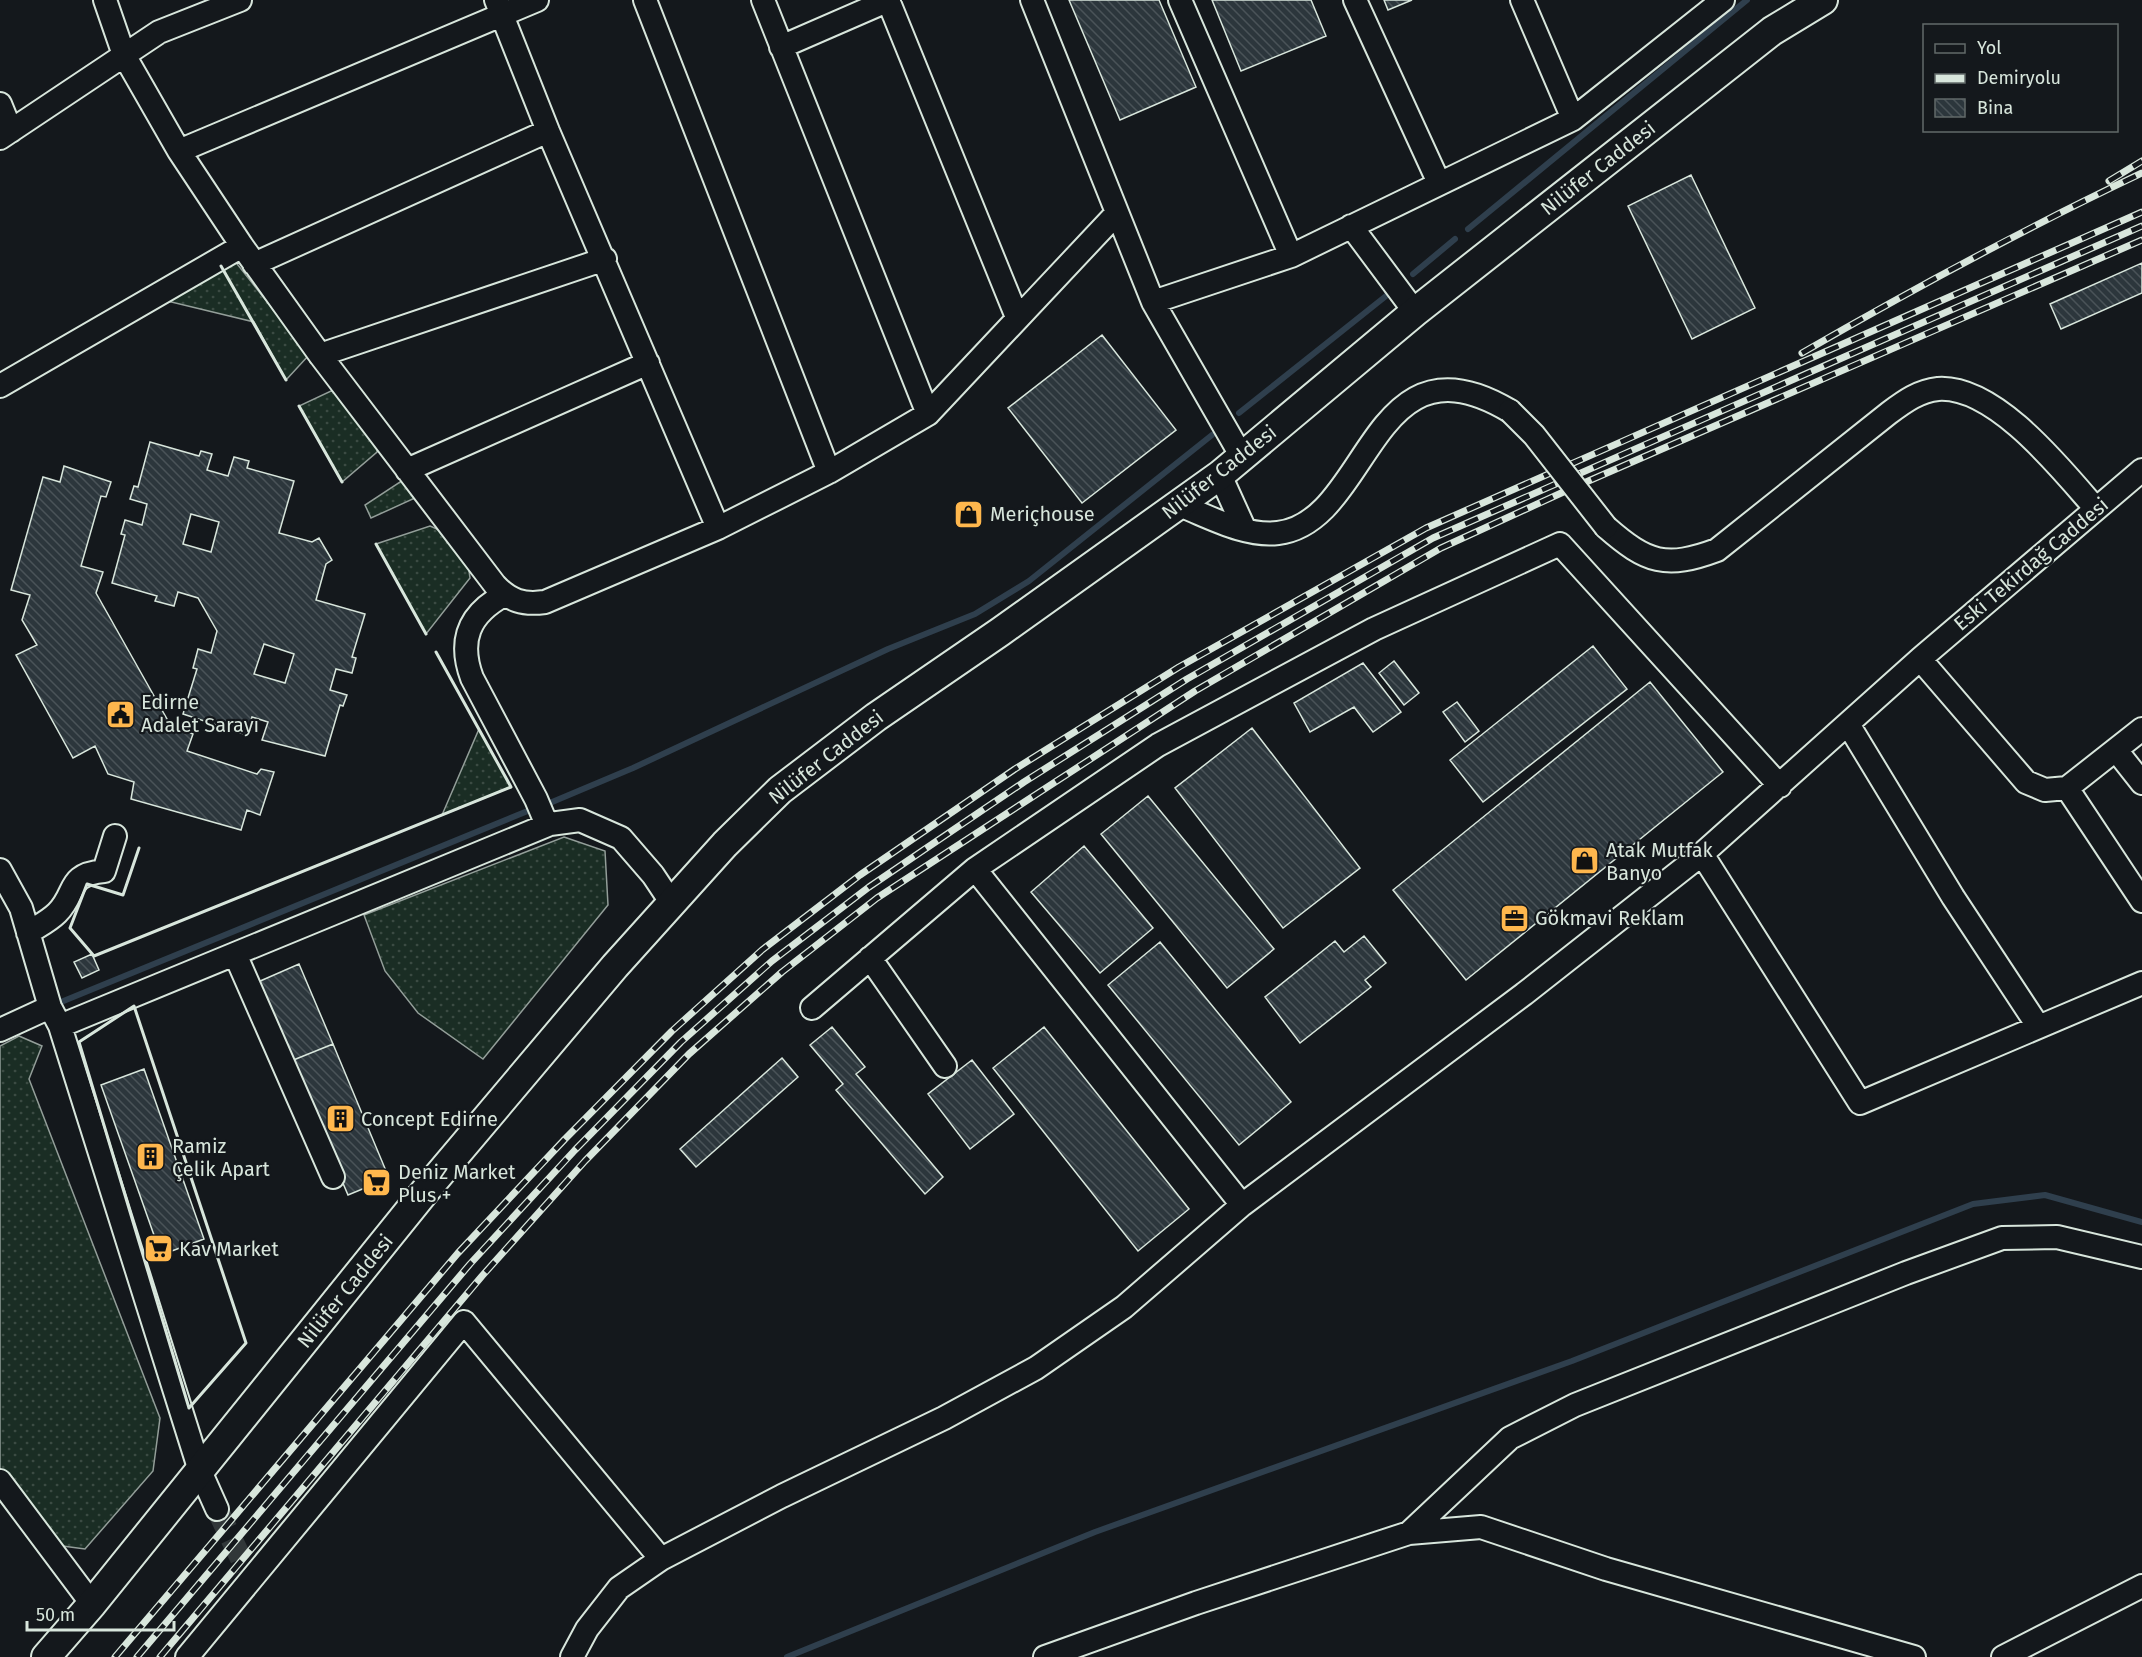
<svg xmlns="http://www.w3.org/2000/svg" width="2142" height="1657" font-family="'Fira Sans',sans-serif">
  <defs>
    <pattern id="grass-dots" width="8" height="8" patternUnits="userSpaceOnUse" patternTransform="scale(1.5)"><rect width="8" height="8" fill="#1a2d24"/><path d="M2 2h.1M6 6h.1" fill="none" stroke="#3b4b43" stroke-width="1.8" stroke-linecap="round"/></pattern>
    <pattern id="building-back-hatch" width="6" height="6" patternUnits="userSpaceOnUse" patternTransform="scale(1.5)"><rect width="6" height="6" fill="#2c363c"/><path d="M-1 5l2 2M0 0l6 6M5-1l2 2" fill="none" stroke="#4a5358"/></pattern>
  </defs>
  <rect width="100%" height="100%" fill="#14181c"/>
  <path fill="url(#grass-dots)" stroke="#939e99" stroke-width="1.5" d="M 234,260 L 309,355 L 286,380 L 254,322 L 163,300 Z
    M 331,391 L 337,392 L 378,447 L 377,452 L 342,482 L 299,406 Z
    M 403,480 L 415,498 L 371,518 L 365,505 Z
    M 430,526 C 451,533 469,557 470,578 L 426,634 L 376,544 Z
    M 479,729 L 511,787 L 442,815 Z
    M 564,837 L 605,851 L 608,905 L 483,1059 L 418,1013 L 385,971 L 364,915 Z
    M 19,1036 L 42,1046 L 29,1079 L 160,1418 L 153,1471 L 85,1549 L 55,1545 L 0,1471 L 0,1046 Z"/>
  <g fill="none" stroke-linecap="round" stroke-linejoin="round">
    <path stroke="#2f3f4d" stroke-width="6" d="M 1468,229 L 1747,0
      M 1413,274 L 1455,239
      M 1239,413 L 1386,296
      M 545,805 L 633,768 L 888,649 L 975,614 L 1029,581 L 1212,435
      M 61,1002 L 535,808
      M 787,1657 L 1095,1532 L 1572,1361 L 1973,1204 L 2045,1195 L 2142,1222"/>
  </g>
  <path fill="url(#building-back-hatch)" stroke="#d8e6dc" stroke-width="1.5" fill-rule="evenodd" d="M 1069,0 L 1159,0 L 1196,87 L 1120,120 Z
    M 1212,0 L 1311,0 L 1326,36 L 1241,71 Z
    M 1384,0 L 1412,0 L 1388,10 Z
    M 1691,175 L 1755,308 L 1692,339 L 1628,206 Z
    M 2142,263 L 2142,293 L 2061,329 L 2050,304 Z
    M 1102,335 L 1176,430 L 1082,503 L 1008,408 Z
    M 150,442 L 199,456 L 201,451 L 212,454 L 207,470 L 228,476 L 234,457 L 249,461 L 247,468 L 294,481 L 279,533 L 312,542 L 319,538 L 332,560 L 326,564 L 316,600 L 365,614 L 352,657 L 356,658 L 352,673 L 336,669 L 330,690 L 347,695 L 343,706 L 340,705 L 325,756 L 262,740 L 268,722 L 252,717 L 247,735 L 183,714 L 197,669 L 193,668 L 198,649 L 211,653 L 217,631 L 198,598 L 178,592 L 174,606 L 155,601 L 157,596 L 112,583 L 125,535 L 121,534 L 125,520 L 142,525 L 147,504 L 130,499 L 134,486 L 138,487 ZM 191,514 L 219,522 L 211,552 L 183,544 ZM 264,644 L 294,654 L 285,683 L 254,674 Z
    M 64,466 L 111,482 L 106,497 L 101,496 L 81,566 L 103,572 L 96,593 L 171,726 L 193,734 L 187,751 L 257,774 L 261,769 L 274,772 L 260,815 L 247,810 L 241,830 L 131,799 L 134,782 L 108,774 L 95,746 L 73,758 L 16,655 L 37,645 L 22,620 L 30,595 L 11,590 L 43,477 L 60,482 Z
    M 1593,646 L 1627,689 L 1483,802 L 1450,760 Z
    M 1394,661 L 1419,693 L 1404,705 L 1379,673 Z
    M 1363,663 L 1401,712 L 1373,732 L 1354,707 L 1310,732 L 1294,703 Z
    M 1650,682 L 1723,772 L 1466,980 L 1393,890 Z
    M 1457,702 L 1479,731 L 1465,742 L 1443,712 Z
    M 1252,728 L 1360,868 L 1283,928 L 1175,788 Z
    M 1148,796 L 1274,949 L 1227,988 L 1101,834 Z
    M 1084,846 L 1153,928 L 1100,973 L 1031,892 Z
    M 1364,936 L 1386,963 L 1365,980 L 1371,987 L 1300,1043 L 1265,997 L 1335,941 L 1344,952 Z
    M 1160,942 L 1291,1102 L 1239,1145 L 1108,985 Z
    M 92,954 L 99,970 L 82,978 L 74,962 Z
    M 299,964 L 333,1044 L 291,1061 L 258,982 Z
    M 832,1027 L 865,1067 L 856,1074 L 943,1177 L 925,1194 L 836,1090 L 843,1084 L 810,1045 Z
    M 1044,1027 L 1189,1209 L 1138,1251 L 993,1068 Z
    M 333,1044 L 389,1178 L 348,1195 L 291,1061 Z
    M 782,1058 L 798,1077 L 696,1167 L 680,1149 Z
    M 972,1060 L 1014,1114 L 970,1149 L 928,1094 Z
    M 144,1069 L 204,1239 L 161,1255 L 101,1085 Z"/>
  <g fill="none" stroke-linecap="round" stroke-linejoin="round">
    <path stroke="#313739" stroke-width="22" stroke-dasharray="22 11" stroke-linecap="butt" d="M 217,1509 L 246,1569"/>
    <defs>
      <path id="minor" d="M 105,0 L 124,55 L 179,151 L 242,246 L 320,355 L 495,585 C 510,601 523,605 545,602 L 718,528 L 829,472 L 928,414 L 1117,213
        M 496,0 L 548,131 L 718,528
        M 645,0 L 829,472
        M 763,0 L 928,414
        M 888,0 L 1017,317
        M 1032,0 L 1153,302 L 1242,457
        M 1180,0 L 1291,256
        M 1355,0 L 1439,183
        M 1522,0 L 1573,119
        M 781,47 L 889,0
        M 0,104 L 11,131
        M 0,138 L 159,32 L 240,0
        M 179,151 L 537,0
        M 1351,226 L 1415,312
        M 254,264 L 548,131
        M 1153,302 L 1291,256 L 1573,119 L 1723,0
        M 320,355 L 605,259
        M 0,386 L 242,246
        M 407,470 L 648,363
        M 1220,475 L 1245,530
        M 1179,505 C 1210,517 1245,537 1278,533 C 1371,522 1370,327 1510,411
        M 1606,527 C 1647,563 1666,569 1717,550 L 1889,413 C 1905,401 1919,391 1938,389 C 1995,385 2062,470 2096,509
        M 504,595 C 469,614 458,640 472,678 L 536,799 L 547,825
        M 1920,659 L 2026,782 L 2045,790 L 2067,788 L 2142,729
        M 1848,724 L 1953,897 L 2038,1026
        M 2116,750 L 2142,783
        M 2067,788 L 2142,901
        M 1702,854 L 1860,1103 L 2142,983
        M 975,869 L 1242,1205
        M 0,870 L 21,908 L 50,1007 L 60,1026 L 200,1471 L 217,1509
        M 28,933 C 37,927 49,921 57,913 C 78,892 65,875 104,871 L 115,836
        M 235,954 L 333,1177
        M 870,958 L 945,1066
        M 812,1008 L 975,869 L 1158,745 L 1374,629 L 1560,544 L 1780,786
        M 60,1026 L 550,824 L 580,820 L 621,838 L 653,875 L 671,902
        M 0,1030 L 50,1007
        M 0,1481 L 92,1604
        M 1409,1533 L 1510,1438 L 1575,1405 L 1906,1273 L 2002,1238 L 2057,1237 L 2142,1257
        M 187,1657 L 464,1322 L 661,1559
        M 572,1657 L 587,1629 L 619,1588 L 661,1559 L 782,1496 L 944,1418 L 1036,1368 L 1124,1307 L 1242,1205 L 1524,994 L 1702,854 L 1920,659 L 2142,470
        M 1045,1657 L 1196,1603 L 1409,1533 L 1481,1527 L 1606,1569 L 1914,1657
        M 2003,1657 L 2142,1586"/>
      <path id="major" d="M 46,1657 L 92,1604 L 426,1190 L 615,966 L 725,844 L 780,790 L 876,717 L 1000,632 L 1220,475 L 1415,312 L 1772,31 L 1823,0"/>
    </defs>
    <use href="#minor" stroke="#d8e6dc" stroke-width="26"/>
    <use href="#major" stroke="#d8e6dc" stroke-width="32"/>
    <use href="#minor" stroke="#14181c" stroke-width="22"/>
    <use href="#major" stroke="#14181c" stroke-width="28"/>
    <defs>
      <path id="rail" d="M 2109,181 L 2142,161
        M 1802,353 C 1913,289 2026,228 2142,173
        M 115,1657 L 458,1253 L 565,1139 L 672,1031 L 762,950 L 860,875 L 1015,769 L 1179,667 L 1426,528 L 2142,212
        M 137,1657 L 470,1264 L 575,1150 L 681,1042 L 772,961 L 869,887 L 1024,782 L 1187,679 L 1433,538 L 2142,226
        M 160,1657 L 482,1276 L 585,1161 L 689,1054 L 782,972 L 877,898 L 1195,691 L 1441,548 L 1570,489 L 2142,240"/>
    </defs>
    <use href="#rail" stroke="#d8e6dc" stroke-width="7"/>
    <use href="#rail" stroke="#14181c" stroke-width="4.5" stroke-dasharray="14" stroke-linecap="butt"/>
    <defs>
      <path id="minor-bridge" d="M 1510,411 L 1534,435 L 1606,527"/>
    </defs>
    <use href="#minor-bridge" stroke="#d8e6dc" stroke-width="26" stroke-linecap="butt"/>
    <use href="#minor-bridge" stroke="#14181c" stroke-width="22"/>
    <path stroke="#d8e6dc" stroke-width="3" d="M 221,266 L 286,380
      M 299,406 L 342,482
      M 376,544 L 426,634
      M 139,848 L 123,895 L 87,884 L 70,928 L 94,956 L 511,787 L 436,652
      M 134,1006 L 246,1343 L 189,1408 L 79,1042 Z"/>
  </g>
  <defs>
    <symbol id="shop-square" viewBox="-11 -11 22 22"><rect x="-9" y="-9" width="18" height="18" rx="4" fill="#ffb74d" stroke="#14181c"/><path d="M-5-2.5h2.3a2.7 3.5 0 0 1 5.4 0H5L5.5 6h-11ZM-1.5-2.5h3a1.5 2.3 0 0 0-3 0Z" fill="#111"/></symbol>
    <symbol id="civic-square" viewBox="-11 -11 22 22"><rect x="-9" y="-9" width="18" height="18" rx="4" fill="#ffb74d" stroke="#14181c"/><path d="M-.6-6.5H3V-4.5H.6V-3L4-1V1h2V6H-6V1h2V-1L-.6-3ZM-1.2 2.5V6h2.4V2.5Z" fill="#111"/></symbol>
    <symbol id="office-square" viewBox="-11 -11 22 22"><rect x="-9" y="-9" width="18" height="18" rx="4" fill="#ffb74d" stroke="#14181c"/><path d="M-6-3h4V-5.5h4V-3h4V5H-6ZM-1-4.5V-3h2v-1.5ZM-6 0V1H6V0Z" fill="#111"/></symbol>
    <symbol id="building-square" viewBox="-11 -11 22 22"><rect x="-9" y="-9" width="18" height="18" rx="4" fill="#ffb74d" stroke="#14181c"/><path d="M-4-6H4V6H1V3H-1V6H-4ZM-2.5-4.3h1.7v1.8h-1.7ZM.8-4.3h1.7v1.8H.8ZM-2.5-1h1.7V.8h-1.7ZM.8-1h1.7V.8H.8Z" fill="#111"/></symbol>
    <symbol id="supermarket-square" viewBox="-11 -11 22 22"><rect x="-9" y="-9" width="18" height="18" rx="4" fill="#ffb74d" stroke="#14181c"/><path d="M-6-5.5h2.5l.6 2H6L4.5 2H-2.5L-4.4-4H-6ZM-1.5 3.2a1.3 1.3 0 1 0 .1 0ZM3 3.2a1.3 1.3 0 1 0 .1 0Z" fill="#111"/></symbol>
  </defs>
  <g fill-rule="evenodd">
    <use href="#shop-square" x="952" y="498" width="33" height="33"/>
    <use href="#civic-square" x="104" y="698" width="33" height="33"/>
    <use href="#shop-square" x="1568" y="844" width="33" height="33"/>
    <use href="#office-square" x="1498" y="902" width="33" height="33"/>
    <use href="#building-square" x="324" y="1102" width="33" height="33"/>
    <use href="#building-square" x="134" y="1140" width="33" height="33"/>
    <use href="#supermarket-square" x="360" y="1166" width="33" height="33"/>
    <use href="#supermarket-square" x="142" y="1232" width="33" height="33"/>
  </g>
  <g text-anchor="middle" stroke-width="4.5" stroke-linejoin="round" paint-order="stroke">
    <g font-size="20" fill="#d8e6dc" stroke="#14181c">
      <text transform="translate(1598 168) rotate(-38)" y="7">Nilüfer Caddesi</text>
      <text transform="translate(1219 472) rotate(-38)" y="7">Nilüfer Caddesi</text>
      <text transform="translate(2031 564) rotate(-40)" y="7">Eski Tekirdağ Caddesi</text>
      <text transform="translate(826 757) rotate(-38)" y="7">Nilüfer Caddesi</text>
      <text transform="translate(345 1291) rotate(-51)" y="7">Nilüfer Caddesi</text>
    </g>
    <g font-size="20" fill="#d8e6dc" stroke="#14181c" text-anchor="start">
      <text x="990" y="521">Meriçhouse</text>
      <text x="141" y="709">Edirne<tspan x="141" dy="23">Adalet Sarayı</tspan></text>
      <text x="1606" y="857">Atak Mutfak<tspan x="1606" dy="23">Banyo</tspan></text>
      <text x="1535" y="925">Gökmavi Reklam</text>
      <text x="361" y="1126">Concept Edirne</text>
      <text x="172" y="1153">Ramiz<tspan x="172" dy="23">Çelik Apart</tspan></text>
      <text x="398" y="1179">Deniz Market<tspan x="398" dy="23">Plus +</tspan></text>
      <text x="179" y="1256">Kav Market</text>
    </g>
  </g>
  <rect x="1923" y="24" width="195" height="108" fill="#14181c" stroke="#626a69" stroke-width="1.5"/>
  <rect x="1935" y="44" width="30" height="9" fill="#14181c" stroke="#626a69" stroke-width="1.5"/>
  <text x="1977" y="54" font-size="18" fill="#d8e6dc">Yol</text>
  <rect x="1935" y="74" width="30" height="9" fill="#d8e6dc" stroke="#626a69" stroke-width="1.5"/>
  <text x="1977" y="84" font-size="18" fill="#d8e6dc">Demiryolu</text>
  <rect x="1935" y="99" width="30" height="18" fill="url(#building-back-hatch)" stroke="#626a69" stroke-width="1.5"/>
  <text x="1977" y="114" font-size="18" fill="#d8e6dc">Bina</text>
  <path d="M27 1621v9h147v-9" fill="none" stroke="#d8e6dc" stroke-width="3"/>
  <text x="36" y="1621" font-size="18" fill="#d8e6dc" stroke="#14181c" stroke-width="4.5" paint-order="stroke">50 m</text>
</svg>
